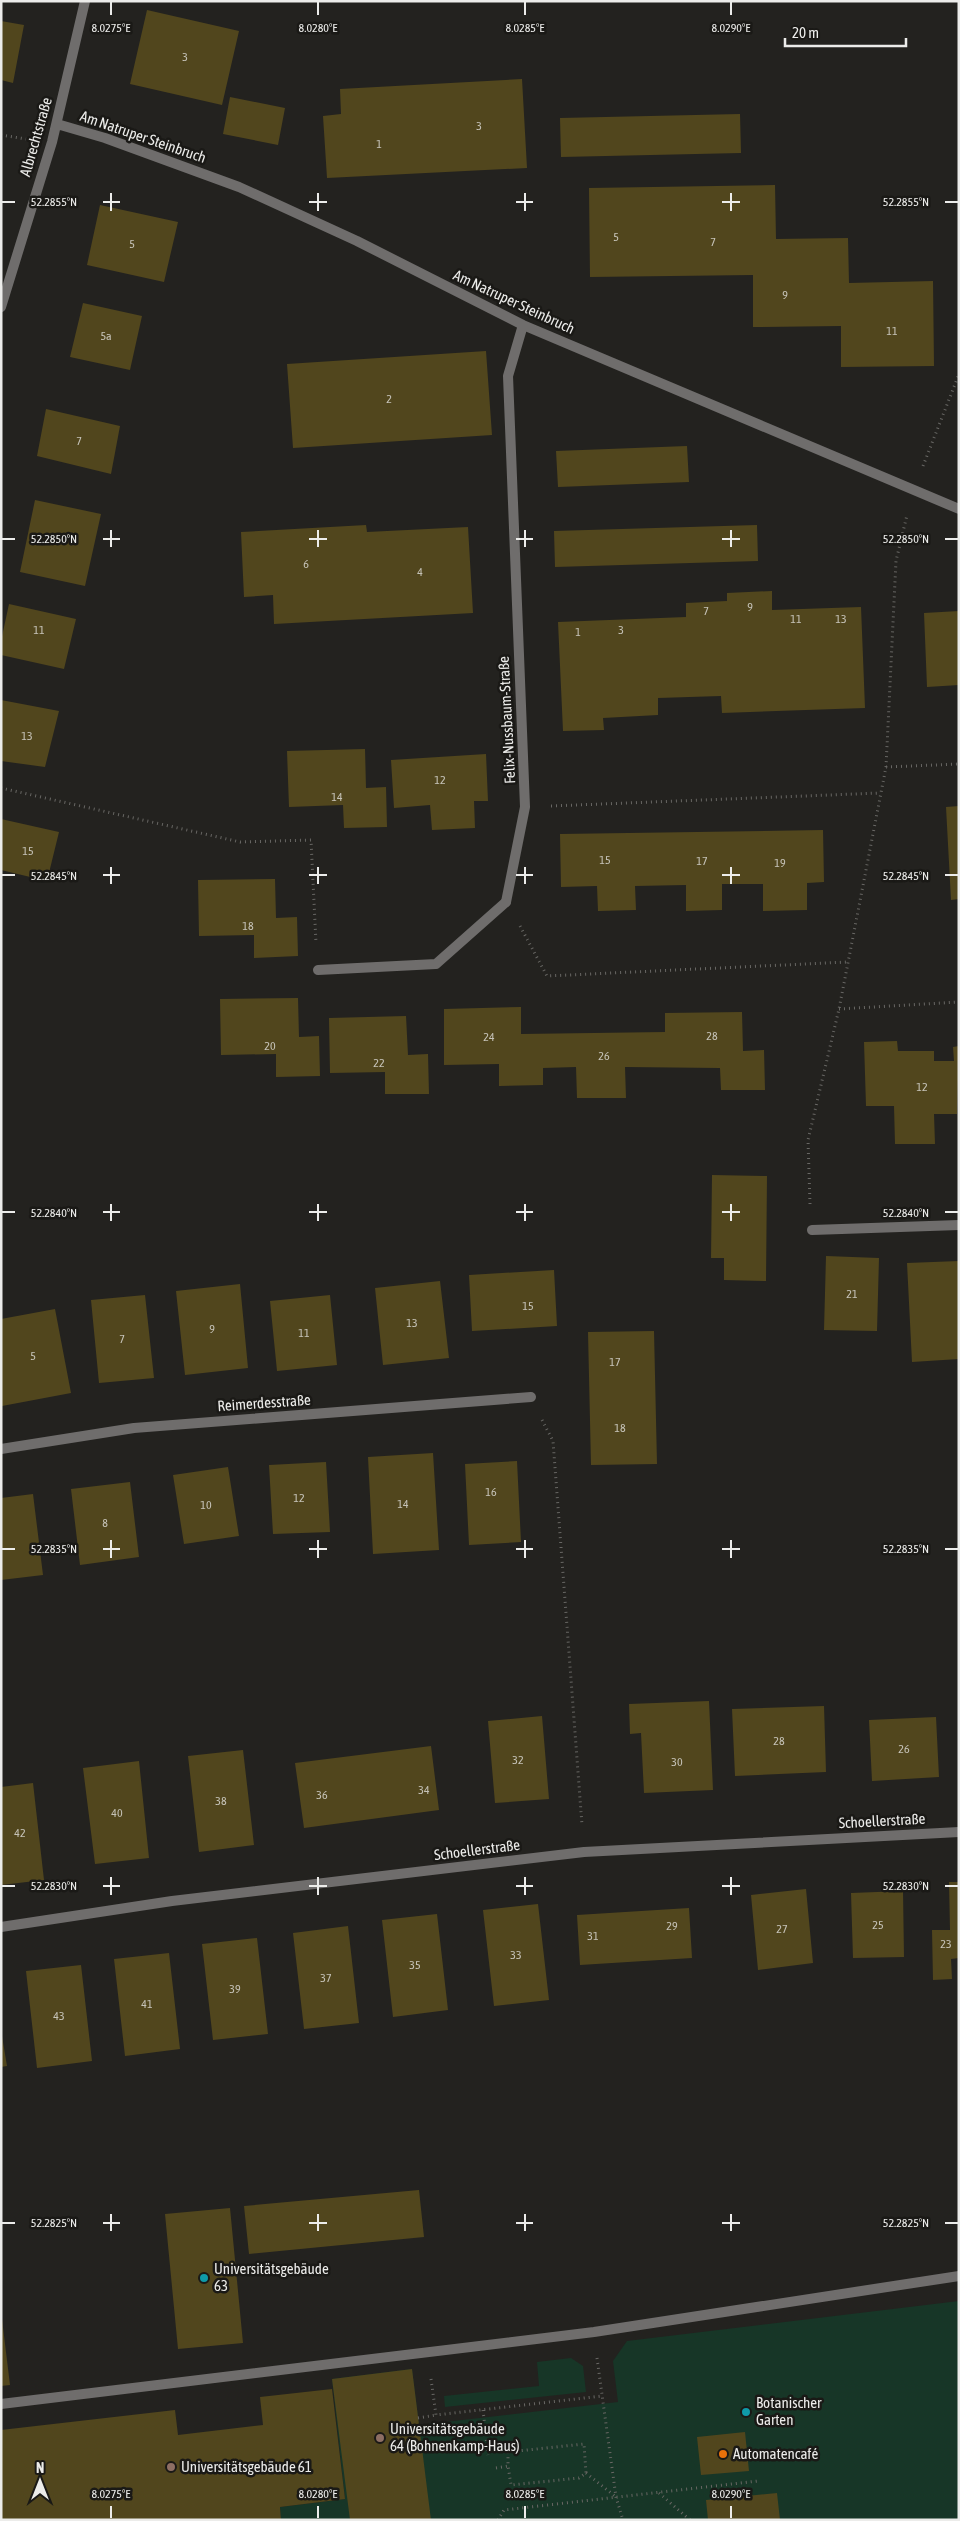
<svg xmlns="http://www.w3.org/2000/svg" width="960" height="2521" font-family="'Asap Condensed',sans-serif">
  <rect width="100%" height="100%" fill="#23221f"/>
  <path fill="#173627" d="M 959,2301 L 959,2520 L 281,2520 L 280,2507 L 345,2499 L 332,2379 L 412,2369 L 419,2425 L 618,2402 L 613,2361 L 627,2341 Z
    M 571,2358 L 583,2366 L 586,2392 L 445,2407 L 444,2396 L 539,2386 L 537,2362 Z"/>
  <path fill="#51461d" d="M 147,10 L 239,31 L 222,105 L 130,84 Z
    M 1,21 L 24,25 L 13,83 L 1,80 Z
    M 522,79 L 527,168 L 327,178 L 323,116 L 341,114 L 340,89 Z
    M 230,97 L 285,108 L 278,145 L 223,134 Z
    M 740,114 L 741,153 L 561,157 L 560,118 Z
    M 775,185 L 776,239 L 848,238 L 849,283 L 933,281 L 934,366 L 841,367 L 841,326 L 753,327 L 753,275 L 590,277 L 589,188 Z
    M 100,205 L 178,222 L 164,282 L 87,265 Z
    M 83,303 L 142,316 L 130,370 L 70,357 Z
    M 486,351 L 492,435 L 293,448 L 287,364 Z
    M 46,409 L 120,426 L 111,474 L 37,456 Z
    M 687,446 L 689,482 L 558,487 L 556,451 Z
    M 35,500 L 101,514 L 85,586 L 20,572 Z
    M 366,525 L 367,532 L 468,527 L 473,613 L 274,624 L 273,595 L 244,597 L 241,532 Z
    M 757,525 L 758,561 L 555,567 L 554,531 Z
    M 772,591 L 772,610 L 861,607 L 865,708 L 722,713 L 721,696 L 658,698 L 658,715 L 603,718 L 604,730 L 563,731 L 558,622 L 686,617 L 686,603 L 727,601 L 727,593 Z
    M 9,604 L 76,619 L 64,669 L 1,655 L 1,641 Z
    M 959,611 L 959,685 L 927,687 L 924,613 Z
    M 1,700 L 59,711 L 45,767 L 1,761 Z
    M 365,749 L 366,788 L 386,787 L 387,827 L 344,828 L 343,805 L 289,807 L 287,751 Z
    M 486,754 L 488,801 L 474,801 L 475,828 L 432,830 L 430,805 L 394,808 L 391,760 Z
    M 959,806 L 959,899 L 951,900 L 946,807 Z
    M 1,819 L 59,832 L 47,881 L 1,870 Z
    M 823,830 L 824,882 L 807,883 L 807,910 L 763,911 L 763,884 L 722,884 L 722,910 L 686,911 L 686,885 L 635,886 L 636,910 L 598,911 L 597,886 L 561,887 L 560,834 Z
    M 275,879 L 276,918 L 297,917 L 298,956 L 254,958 L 254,935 L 199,936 L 198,880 Z
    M 298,998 L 299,1037 L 319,1036 L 320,1076 L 276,1077 L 276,1054 L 221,1055 L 220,999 Z
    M 521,1007 L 521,1034 L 665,1032 L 665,1013 L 742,1012 L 743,1051 L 764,1050 L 765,1090 L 721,1090 L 720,1068 L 625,1067 L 626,1098 L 577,1098 L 576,1067 L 543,1068 L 543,1085 L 499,1086 L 499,1064 L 444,1065 L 444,1009 Z
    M 406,1016 L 408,1055 L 428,1054 L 429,1094 L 385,1094 L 385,1072 L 330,1073 L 329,1018 Z
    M 897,1041 L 898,1051 L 934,1051 L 934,1061 L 954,1061 L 953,1047 L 959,1046 L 957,1114 L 934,1114 L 935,1144 L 895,1144 L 894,1106 L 866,1106 L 864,1042 Z
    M 712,1175 L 767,1176 L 766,1281 L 724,1280 L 724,1258 L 711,1258 Z
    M 826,1256 L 879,1258 L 877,1331 L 824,1330 Z
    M 959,1261 L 959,1359 L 912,1362 L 907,1263 Z
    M 554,1270 L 557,1326 L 472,1331 L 469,1275 Z
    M 440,1281 L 449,1358 L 383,1365 L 375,1288 Z
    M 240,1284 L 248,1368 L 185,1375 L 176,1291 Z
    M 145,1295 L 154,1378 L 99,1383 L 91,1300 Z
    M 330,1295 L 337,1365 L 277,1371 L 270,1301 Z
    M 55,1309 L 71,1393 L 2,1406 L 1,1319 Z
    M 654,1331 L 657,1464 L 591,1465 L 588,1332 Z
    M 433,1453 L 439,1550 L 373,1554 L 368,1457 Z
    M 517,1461 L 521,1542 L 469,1545 L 465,1464 Z
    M 326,1462 L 330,1532 L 273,1534 L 269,1465 Z
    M 228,1467 L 239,1536 L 184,1544 L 173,1475 Z
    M 130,1482 L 139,1557 L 80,1565 L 71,1489 Z
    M 33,1494 L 43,1575 L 1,1580 L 1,1498 Z
    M 709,1701 L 713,1790 L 644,1793 L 641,1733 L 630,1734 L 629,1704 Z
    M 824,1706 L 826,1772 L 735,1776 L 732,1709 Z
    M 542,1716 L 549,1799 L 495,1803 L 488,1721 Z
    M 936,1717 L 939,1777 L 872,1781 L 869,1720 Z
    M 431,1746 L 439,1810 L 304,1828 L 295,1763 Z
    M 243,1750 L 254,1845 L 199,1852 L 188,1756 Z
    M 139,1761 L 149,1858 L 95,1864 L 83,1768 Z
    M 33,1783 L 44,1880 L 1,1885 L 1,1787 Z
    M 949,1882 L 959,1882 L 959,1958 L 951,1959 L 952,1979 L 933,1980 L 932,1930 L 950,1930 Z
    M 806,1889 L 813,1963 L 758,1970 L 751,1895 Z
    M 903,1891 L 904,1957 L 853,1958 L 851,1893 Z
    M 538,1904 L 549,2000 L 494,2006 L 483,1910 Z
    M 689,1908 L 692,1958 L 580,1965 L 577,1915 Z
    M 437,1914 L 448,2010 L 393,2017 L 382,1920 Z
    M 348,1926 L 359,2023 L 304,2029 L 293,1933 Z
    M 257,1938 L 268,2034 L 213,2040 L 202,1944 Z
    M 169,1953 L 180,2049 L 125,2056 L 114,1959 Z
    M 81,1965 L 92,2061 L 37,2068 L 26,1971 Z
    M 1,2030 L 7,2066 L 1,2067 Z
    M 419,2190 L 424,2237 L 249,2254 L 244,2206 Z
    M 230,2208 L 243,2343 L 178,2349 L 165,2214 Z
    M 1,2311 L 10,2385 L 1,2386 Z
    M 412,2369 L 431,2520 L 350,2520 L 332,2379 Z
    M 332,2389 L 345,2499 L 280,2507 L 281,2520 L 1,2520 L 1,2430 L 175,2410 L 178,2435 L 263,2425 L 260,2397 Z
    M 745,2432 L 749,2471 L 701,2475 L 697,2437 Z
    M 777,2493 L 780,2520 L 708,2520 L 706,2500 Z"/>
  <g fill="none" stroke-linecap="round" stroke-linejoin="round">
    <path stroke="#686764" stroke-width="3" stroke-dasharray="1 4" stroke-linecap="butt" d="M 1,135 L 26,139
      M 923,466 L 959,374
      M 886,767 L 959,764
      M 1,788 L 240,842 L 311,840 L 316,943
      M 551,806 L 880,793
      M 520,926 L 547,976 L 848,962
      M 839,1009 L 959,1002
      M 810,1204 L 808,1140 L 839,1009 L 886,767 L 896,561 L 907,515
      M 542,1420 L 553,1441 L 582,1825
      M 597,2358 L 616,2497 L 623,2520
      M 431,2379 L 436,2415 L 602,2396
      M 483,2410 L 488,2455
      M 418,2418 L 436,2415
      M 496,2468 L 508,2466 L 508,2452 L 584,2444 L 586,2473 L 579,2478 L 511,2485 L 508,2466
      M 586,2473 L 616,2497
      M 659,2493 L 690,2520
      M 498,2520 L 504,2510 L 758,2481"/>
    <path stroke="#6f6d6c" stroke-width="10" d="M 318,970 L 436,964 L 506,902
      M 812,1230 L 959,1225
      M 1,2404 L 594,2332 L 959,2276"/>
    <path stroke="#6f6d6c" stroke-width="10" d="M 57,124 L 105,138 L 239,187 L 357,241 L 523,325 L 959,509
      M 1,307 L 52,142 L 85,1
      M 506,902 L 525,807 L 508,376 L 523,325
      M 1,1449 L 134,1428 L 531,1397
      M 1,1927 L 172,1901 L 584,1852 L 959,1832"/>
  </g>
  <path fill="none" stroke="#ececea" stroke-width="2" d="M 111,2 L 111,15M 318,2 L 318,15M 525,2 L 525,15M 731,2 L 731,15M 111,193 L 111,211M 318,193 L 318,211M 525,193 L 525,211M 731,193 L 731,211M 2,202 L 15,202M 103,202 L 120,202M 309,202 L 327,202M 516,202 L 533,202M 722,202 L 740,202M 945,202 L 958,202M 111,530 L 111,547M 318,530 L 318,547M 525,530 L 525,547M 731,530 L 731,547M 2,539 L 15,539M 103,539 L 120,539M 309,539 L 327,539M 516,539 L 533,539M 722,539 L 740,539M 945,539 L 958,539M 111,867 L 111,884M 318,867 L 318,884M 525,867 L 525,884M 731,867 L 731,884M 2,875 L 15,875M 103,875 L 120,875M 309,875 L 327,875M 516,875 L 533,875M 722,875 L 740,875M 945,875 L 958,875M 111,1204 L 111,1221M 318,1204 L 318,1221M 525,1204 L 525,1221M 731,1204 L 731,1221M 2,1212 L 15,1212M 103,1212 L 120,1212M 309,1212 L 327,1212M 516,1212 L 533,1212M 722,1212 L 740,1212M 945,1212 L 958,1212M 111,1540 L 111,1558M 318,1540 L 318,1558M 525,1540 L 525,1558M 731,1540 L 731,1558M 2,1549 L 15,1549M 103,1549 L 120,1549M 309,1549 L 327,1549M 516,1549 L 533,1549M 722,1549 L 740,1549M 945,1549 L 958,1549M 111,1877 L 111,1895M 318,1877 L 318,1895M 525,1877 L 525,1895M 731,1877 L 731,1895M 2,1886 L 15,1886M 103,1886 L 120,1886M 309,1886 L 327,1886M 516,1886 L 533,1886M 722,1886 L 740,1886M 945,1886 L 958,1886M 111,2214 L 111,2231M 318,2214 L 318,2231M 525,2214 L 525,2231M 731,2214 L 731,2231M 2,2223 L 15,2223M 103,2223 L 120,2223M 309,2223 L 327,2223M 516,2223 L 533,2223M 722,2223 L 740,2223M 945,2223 L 958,2223M 111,2506 L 111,2518M 318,2506 L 318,2518M 525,2506 L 525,2518M 731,2506 L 731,2518"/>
  <g fill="#0f9aa8" stroke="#1a1916" stroke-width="2">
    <circle cx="204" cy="2278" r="5"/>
    <circle cx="746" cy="2412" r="5"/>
  </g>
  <g fill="#8d6e63" stroke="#1a1916" stroke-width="2">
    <circle cx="380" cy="2438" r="5"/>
    <circle cx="171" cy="2467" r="5"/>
  </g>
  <circle fill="#e8710a" stroke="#1a1916" stroke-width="2" cx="723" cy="2454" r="5"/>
  <g text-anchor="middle" stroke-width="5" stroke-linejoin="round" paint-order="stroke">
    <g font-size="12" fill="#c5c2b7">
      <text x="185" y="61">3</text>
      <text x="479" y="130">3</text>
      <text x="379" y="148">1</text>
      <text x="616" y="241">5</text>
      <text x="713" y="246">7</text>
      <text x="132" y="248">5</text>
      <text x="785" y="299">9</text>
      <text x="892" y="335">11</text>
      <text x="106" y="340">5a</text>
      <text x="389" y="403">2</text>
      <text x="79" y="445">7</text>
      <text x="306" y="568">6</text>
      <text x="420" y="576">4</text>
      <text x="750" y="611">9</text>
      <text x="706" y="615">7</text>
      <text x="796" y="623">11</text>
      <text x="841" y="623">13</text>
      <text x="39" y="634">11</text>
      <text x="621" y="634">3</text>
      <text x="578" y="636">1</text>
      <text x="27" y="740">13</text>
      <text x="440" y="784">12</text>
      <text x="337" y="801">14</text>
      <text x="28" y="855">15</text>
      <text x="605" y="864">15</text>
      <text x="702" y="865">17</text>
      <text x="780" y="867">19</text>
      <text x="248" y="930">18</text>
      <text x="712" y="1040">28</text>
      <text x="489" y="1041">24</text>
      <text x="270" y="1050">20</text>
      <text x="604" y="1060">26</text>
      <text x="379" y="1067">22</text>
      <text x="922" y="1091">12</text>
      <text x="852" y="1298">21</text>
      <text x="528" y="1310">15</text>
      <text x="412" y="1327">13</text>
      <text x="212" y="1333">9</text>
      <text x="304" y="1337">11</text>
      <text x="122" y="1343">7</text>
      <text x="33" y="1360">5</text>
      <text x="615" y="1366">17</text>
      <text x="620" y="1432">18</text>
      <text x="491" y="1496">16</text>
      <text x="299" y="1502">12</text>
      <text x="403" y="1508">14</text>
      <text x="206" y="1509">10</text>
      <text x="105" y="1527">8</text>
      <text x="779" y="1745">28</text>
      <text x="904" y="1753">26</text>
      <text x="518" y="1764">32</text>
      <text x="677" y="1766">30</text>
      <text x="424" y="1794">34</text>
      <text x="322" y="1799">36</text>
      <text x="221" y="1805">38</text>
      <text x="117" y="1817">40</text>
      <text x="20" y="1837">42</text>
      <text x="878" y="1929">25</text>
      <text x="672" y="1930">29</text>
      <text x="782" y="1933">27</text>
      <text x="593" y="1940">31</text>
      <text x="946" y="1948">23</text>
      <text x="516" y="1959">33</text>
      <text x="415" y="1969">35</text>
      <text x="326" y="1982">37</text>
      <text x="235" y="1993">39</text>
      <text x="147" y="2008">41</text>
      <text x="59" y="2020">43</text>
    </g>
    <g font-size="15" fill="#ececea" stroke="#1a1916">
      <text transform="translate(36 137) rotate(-74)" y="5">Albrechtstraße</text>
      <text transform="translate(143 137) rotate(19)" y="5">Am Natruper Steinbruch</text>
      <text transform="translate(514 302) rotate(25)" y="5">Am Natruper Steinbruch</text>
      <text transform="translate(507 720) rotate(-93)" y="5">Felix-Nussbaum-Straße</text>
      <text transform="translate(264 1403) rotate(-4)" y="5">Reimerdesstraße</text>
      <text transform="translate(882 1821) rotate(-3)" y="5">Schoellerstraße</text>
      <text transform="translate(477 1850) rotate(-7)" y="5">Schoellerstraße</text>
    </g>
    <g font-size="15" fill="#ececea" stroke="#1a1916" text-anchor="start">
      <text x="214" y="2274">Universitätsgebäude<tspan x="214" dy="17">63</tspan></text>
      <text x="756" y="2408">Botanischer<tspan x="756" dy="17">Garten</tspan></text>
      <text x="390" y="2434">Universitätsgebäude<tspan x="390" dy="17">64 (Bohnenkamp-Haus)</tspan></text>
      <text x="733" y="2459">Automatencafé</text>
      <text x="181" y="2472">Universitätsgebäude 61</text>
    </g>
  </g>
  <g font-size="12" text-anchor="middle" fill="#ececea" stroke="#1a1916" stroke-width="5" stroke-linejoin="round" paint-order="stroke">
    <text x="111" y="32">8.0275°E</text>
    <text x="318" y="32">8.0280°E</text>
    <text x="525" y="32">8.0285°E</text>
    <text x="731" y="32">8.0290°E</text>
    <text x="54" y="206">52.2855°N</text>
    <text x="906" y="206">52.2855°N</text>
    <text x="54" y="543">52.2850°N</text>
    <text x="906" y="543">52.2850°N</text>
    <text x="54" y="880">52.2845°N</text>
    <text x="906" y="880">52.2845°N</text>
    <text x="54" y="1217">52.2840°N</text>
    <text x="906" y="1217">52.2840°N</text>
    <text x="54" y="1553">52.2835°N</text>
    <text x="906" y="1553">52.2835°N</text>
    <text x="54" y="1890">52.2830°N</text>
    <text x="906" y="1890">52.2830°N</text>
    <text x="54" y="2227">52.2825°N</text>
    <text x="906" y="2227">52.2825°N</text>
    <text x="111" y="2498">8.0275°E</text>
    <text x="318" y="2498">8.0280°E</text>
    <text x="525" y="2498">8.0285°E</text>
    <text x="731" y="2498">8.0290°E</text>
  </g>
  <rect width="960" height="2521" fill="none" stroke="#ececea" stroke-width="5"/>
  <g transform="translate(40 2481)" stroke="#1a1916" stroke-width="4" paint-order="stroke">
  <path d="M0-4L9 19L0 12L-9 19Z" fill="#ececea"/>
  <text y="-8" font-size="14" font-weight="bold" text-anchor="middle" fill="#ececea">N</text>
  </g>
  <path d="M785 38v8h121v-8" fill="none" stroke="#ececea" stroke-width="2.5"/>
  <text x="792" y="38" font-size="15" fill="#ececea" stroke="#1a1916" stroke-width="4" paint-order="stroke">20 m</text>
</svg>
